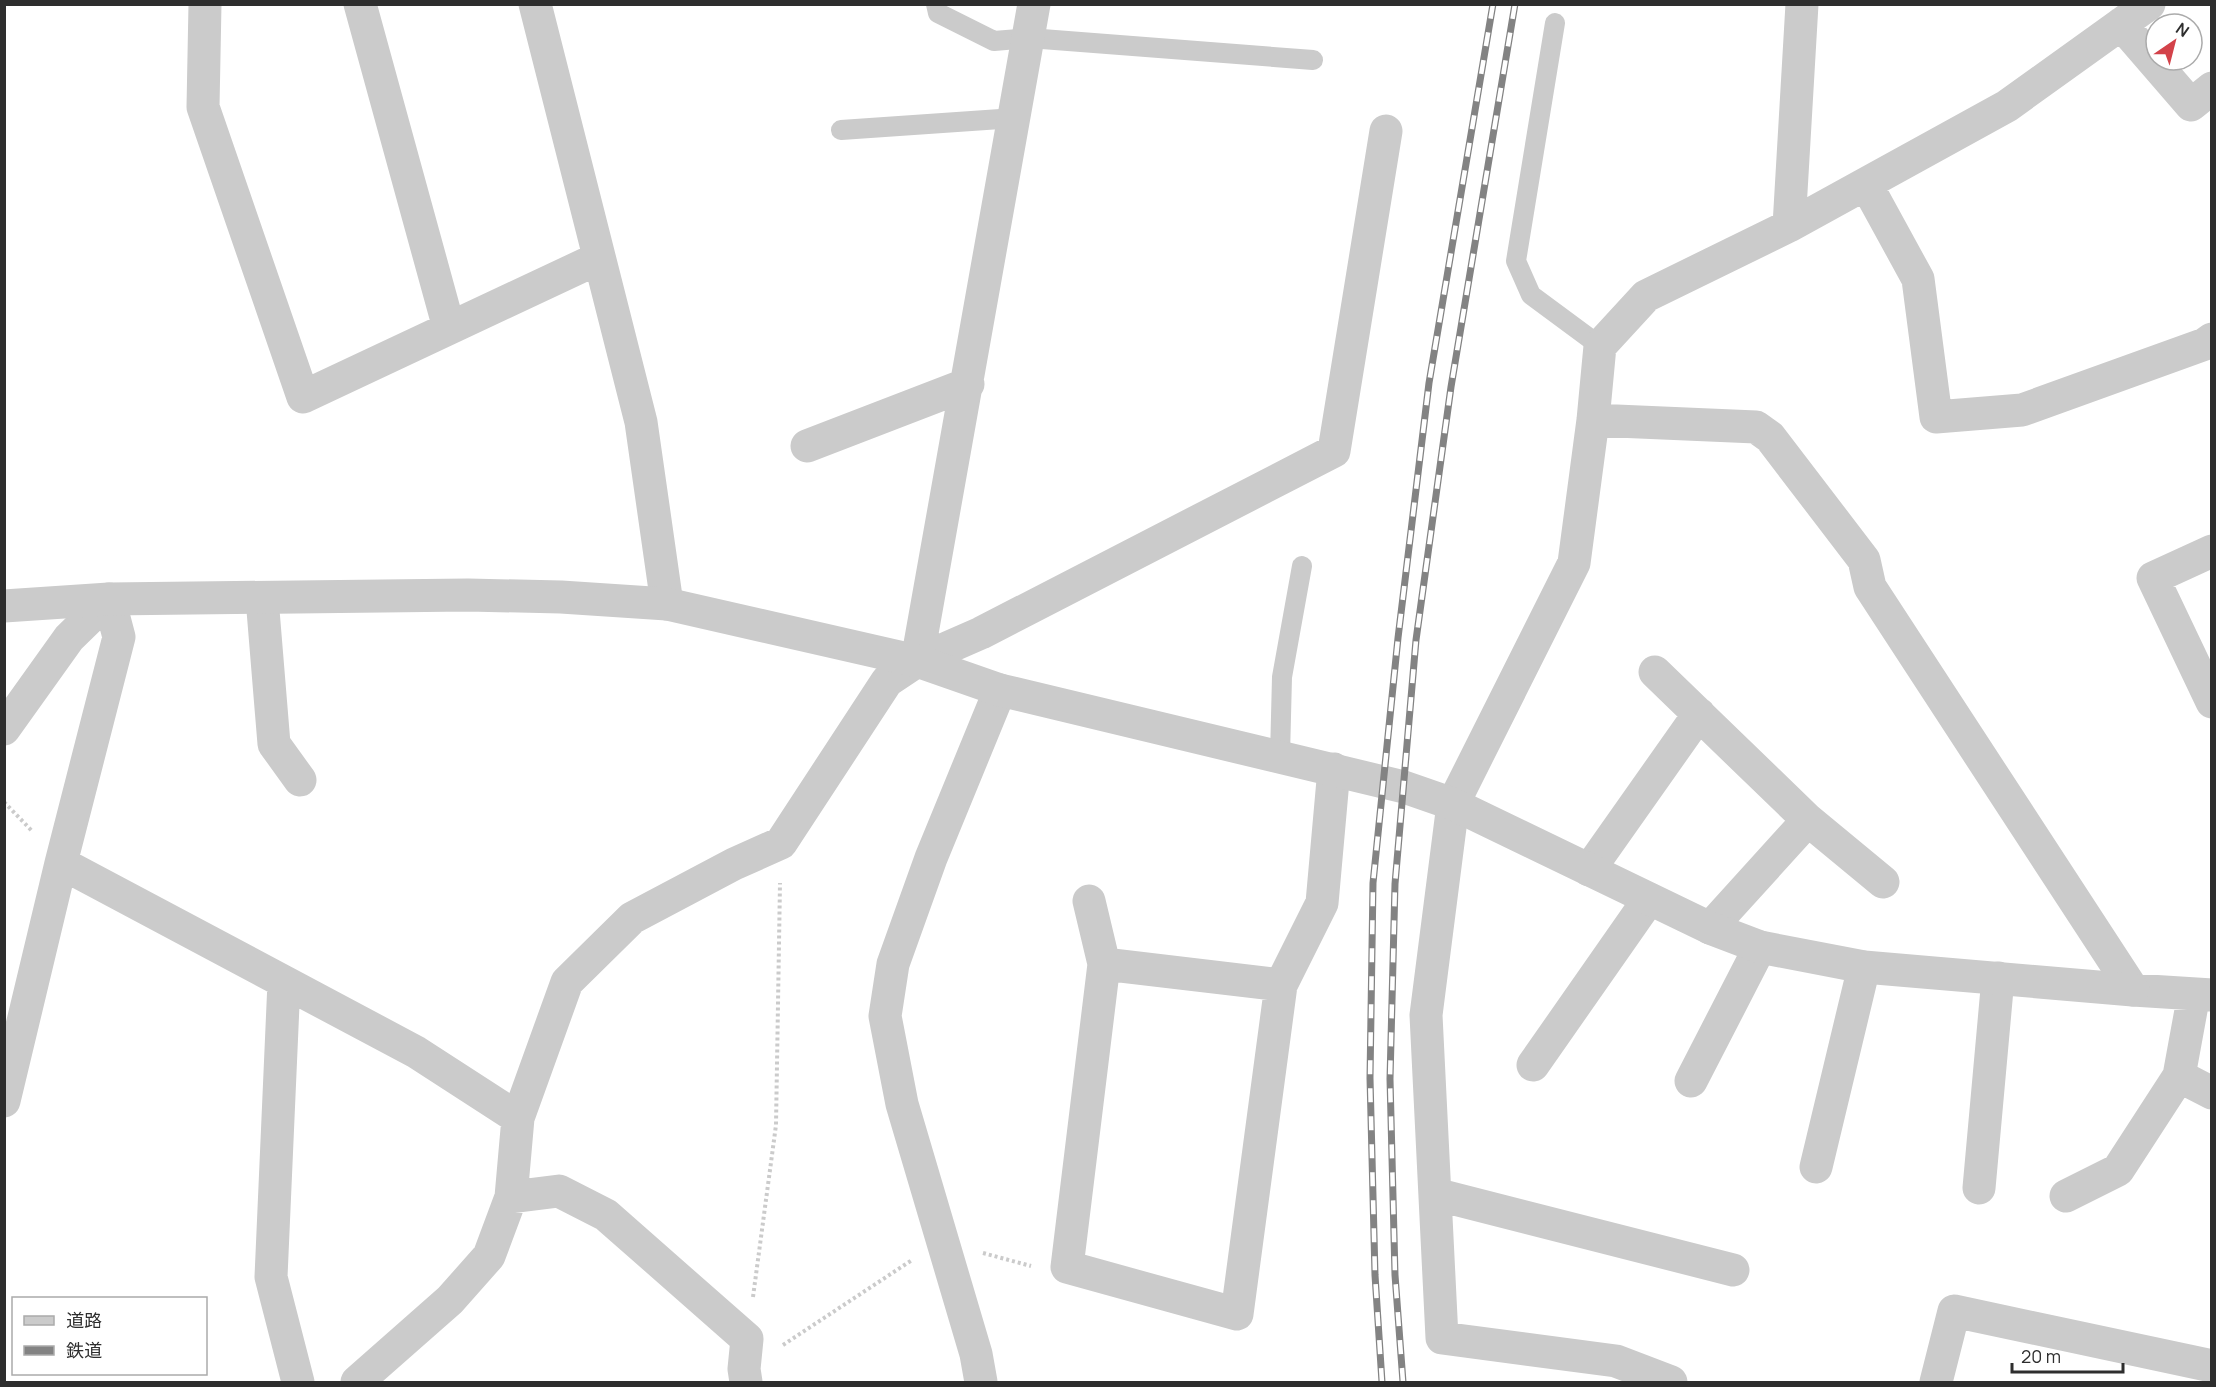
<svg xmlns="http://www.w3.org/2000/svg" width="2216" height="1387" font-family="Manrope,'Noto Sans JP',sans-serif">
  <rect width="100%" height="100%" fill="#fff"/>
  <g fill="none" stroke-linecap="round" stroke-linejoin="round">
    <path stroke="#cbcbcb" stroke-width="4" stroke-dasharray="3 3" stroke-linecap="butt" d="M 4,802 L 33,832
      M 983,1253 L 1031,1266
      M 753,1297 L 776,1125 L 780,883
      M 783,1345 L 912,1260"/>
    <path stroke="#cbcbcb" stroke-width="20" d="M 936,4 L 938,13 L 994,41 L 1029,38 L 1313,60
      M 1555,23 L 1516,261 L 1531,295 L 1600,346
      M 841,130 L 1015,118
      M 1280,756 L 1282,677 L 1302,566"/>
    <path stroke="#cbcbcb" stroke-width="33" d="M 205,4 L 203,107 L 303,397 L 599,258
      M 360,4 L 449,328
      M 535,4 L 641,422 L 667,604
      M 2121,24 L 2191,105 L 2212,88
      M 1866,184 L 1918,279 L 1936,417 L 2022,410 L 2205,344 L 2212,339
      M 1789,226 L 1802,4
      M 1593,420 L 1756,427 L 1770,437 L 1864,560 L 1870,587 L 2133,990 L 2212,995
      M 807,446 L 968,384
      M 2212,551 L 2153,578 L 2212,702
      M 262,598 L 274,744 L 300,780
      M 917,661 L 1034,4
      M 1655,672 L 1808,820 L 1883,882
      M 4,729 L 69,638 L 109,599 L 119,637 L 61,863 L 4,1101
      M 61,863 L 416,1052 L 518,1118
      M 1589,870 L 1699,714
      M 1089,901 L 1104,964 L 1067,1267 L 1237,1314 L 1281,985 L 1322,903 L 1334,769
      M 1710,928 L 1808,820
      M 1104,964 L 1281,985
      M 284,982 L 271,1277 L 298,1382
      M 1533,1065 L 1649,899
      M 2179,1076 L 2212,1093
      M 1691,1081 L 1760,947
      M 1816,1167 L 1864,967
      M 1979,1188 L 1998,978
      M 1435,1194 L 1733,1270
      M 2066,1196 L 2118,1170 L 2179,1076 L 2194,994
      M 511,1197 L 559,1191 L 606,1215 L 747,1339 L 744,1369 L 746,1382
      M 357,1382 L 450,1300 L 489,1256 L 511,1197 L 518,1118 L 567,982 L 632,918 L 734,864 L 781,843 L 887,681 L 917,661 L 981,633 L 1334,451 L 1386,131
      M 981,1382 L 976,1354 L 902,1104 L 885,1016 L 893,964 L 931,858 L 1000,690
      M 1671,1382 L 1616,1361 L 1442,1338 L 1426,1015 L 1453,804 L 1574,563 L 1593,420 L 1600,346 L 1646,296 L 1789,226 L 2007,106 L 2149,4
      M 1936,1382 L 1954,1311 L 2212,1366"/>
    <path stroke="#cbcbcb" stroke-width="33" d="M 4,606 L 109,599 L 468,595 L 561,597 L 667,604 L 917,661 L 1000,690 L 1404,787 L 1453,804 L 1710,928 L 1760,947 L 1864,967 L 2133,990"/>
    <defs>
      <path id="rail" d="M 1382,1382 L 1375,1275 L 1370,1078 L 1373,883 L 1398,638 L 1429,383 L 1493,4
        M 1403,1382 L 1395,1275 L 1390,1079 L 1395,884 L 1416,640 L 1451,387 L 1515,4"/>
    </defs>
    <use href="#rail" stroke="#838383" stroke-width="7"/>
    <use href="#rail" stroke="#fff" stroke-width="4.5" stroke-dasharray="14" stroke-linecap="butt"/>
  </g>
  <rect width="2216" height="1387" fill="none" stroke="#2e2e2e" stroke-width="12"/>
  <rect x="12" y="1297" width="195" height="78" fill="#ffffff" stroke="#ababab" stroke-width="1.5"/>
  <rect x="24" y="1316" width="30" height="9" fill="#cbcbcb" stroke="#ababab" stroke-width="1.5"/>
  <text x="66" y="1327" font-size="18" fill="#2e2e2e">道路</text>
  <rect x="24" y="1346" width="30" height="9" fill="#838383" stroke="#ababab" stroke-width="1.5"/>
  <text x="66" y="1357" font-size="18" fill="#2e2e2e">鉄道</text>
  <g transform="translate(2174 42) rotate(35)"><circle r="28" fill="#ffffff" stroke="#ababab" stroke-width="1.5"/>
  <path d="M0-4.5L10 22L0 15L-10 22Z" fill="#d3424a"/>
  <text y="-9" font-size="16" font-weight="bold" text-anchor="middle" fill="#2e2e2e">N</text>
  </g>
  <path d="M2012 1363v9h111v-9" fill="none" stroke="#2e2e2e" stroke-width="3"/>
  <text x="2021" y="1363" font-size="18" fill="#2e2e2e" stroke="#ffffff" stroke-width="4.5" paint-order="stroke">20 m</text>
</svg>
